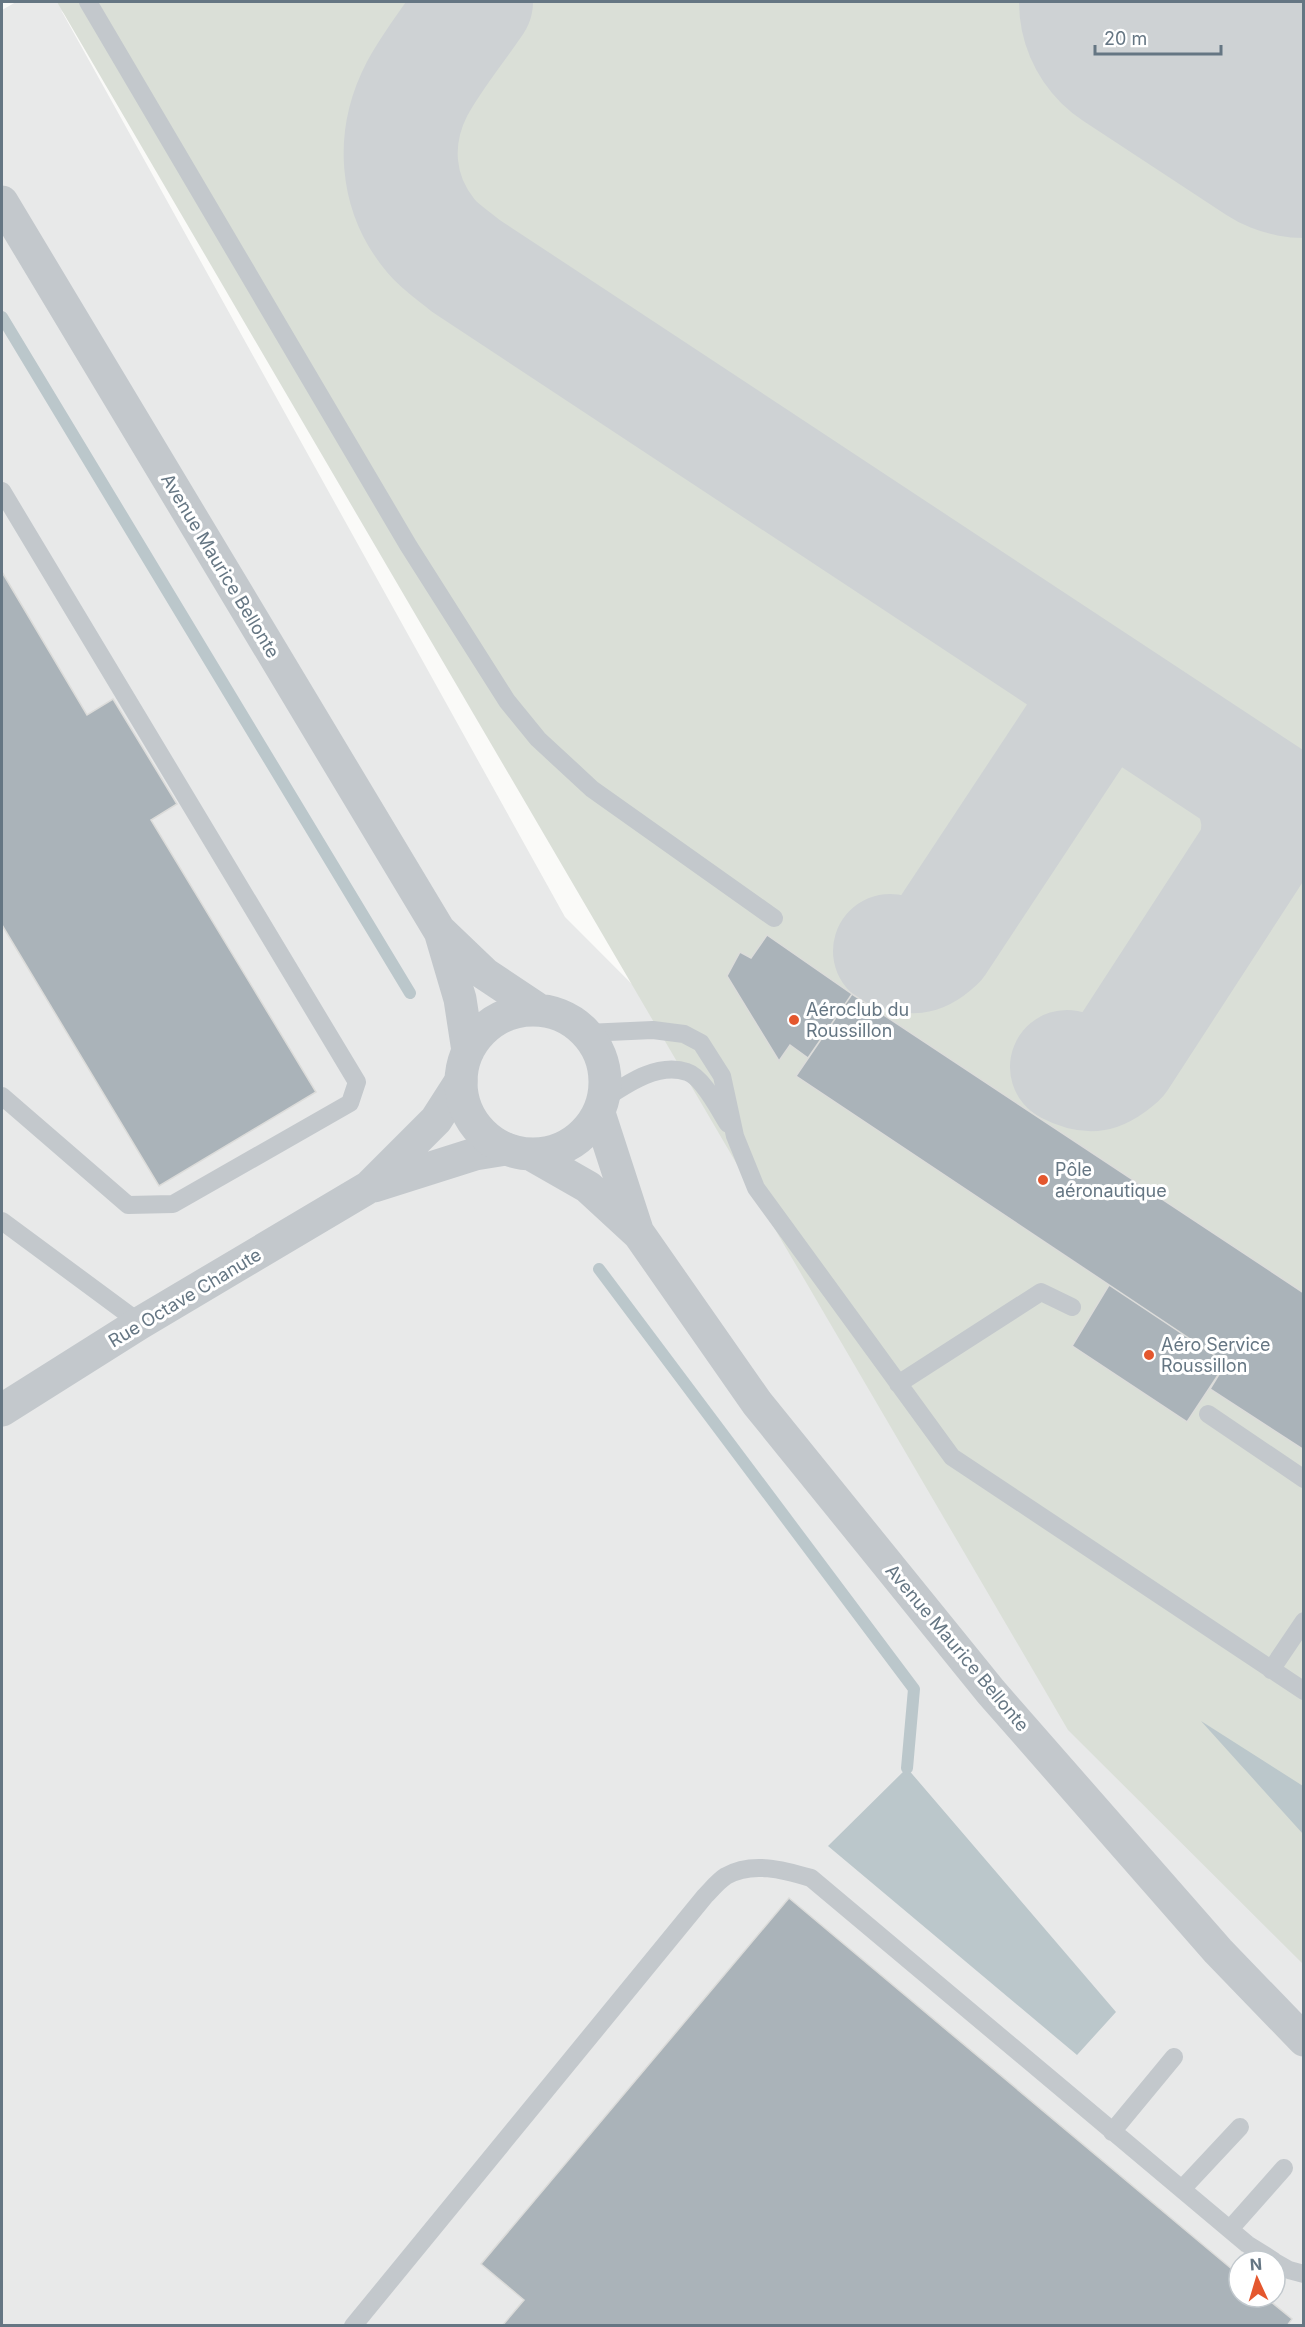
<svg xmlns="http://www.w3.org/2000/svg" width="1305" height="2327" font-family="Inter,sans-serif">
  <rect width="100%" height="100%" fill="#fafaf8"/>
  <path fill="#e8e9e9" fill-rule="evenodd" d="M 16,2 L 1303,2 L 1303,1450 L 61,10 L 565,917 L 1076,1429 L 1303,1549 L 1303,2325 L 2,2326 L 2,10 ZM 1239,2261 L 1275,2261 L 1275,2297 L 1239,2297 Z"/>
  <path fill="#dadfd7" d="M 57,2 L 434,2 L 392,66 L 373,120 L 374,163 L 384,209 L 403,240 L 435,272 L 1063,698 L 1303,851 L 1303,1964 L 1068,1730 Z
    M 507,2 L 1042,2 L 1303,174 L 1303,777 L 453,211 C 444,188 434,167 433,141 C 431,102 485,35 507,2 Z
    M 1276,2 L 1303,2 L 1303,20 Z"/>
  <path fill="#bbc7cb" d="M 1201,1721 L 1303,1786 L 1303,1834 Z
    M 907,1768 L 1116,2012 L 1077,2055 L 828,1846 Z"/>
  <g fill="none" stroke-linecap="round" stroke-linejoin="round">
    <path stroke="#bbc7cb" stroke-width="12" d="M 2,317 L 410,993
      M 599,1269 L 914,1689 L 907,1768"/>
    <path stroke="#ced2d4" stroke-width="114" d="M 476,2 C 457,30 433,59 417,89 C 392,137 395,193 431,236 C 440,247 454,256 466,266 L 1304,819
      M 890,951 C 913,958 920,960 938,943 L 1089,714 L 1093,701 L 1087,676
      M 1067,1067 C 1090,1079 1101,1076 1120,1059 L 1253,854 C 1263,826 1258,807 1246,781"/>
    <path stroke="#ced2d4" stroke-width="284" d="M 1161,2 L 1304,96"/>
  </g>
  <path fill="#aab3b9" stroke="#dcdcda" stroke-width="1.5" d="M 2,572 L 87,715 L 113,699 L 177,804 L 151,820 L 316,1092 L 159,1186 L 2,925 Z
    M 767,935 L 852,994 L 808,1058 L 790,1045 L 779,1061 L 727,976 L 740,952 L 751,958 Z
    M 852,994 L 1304,1293 L 1304,1450 L 1210,1389 L 1226,1363 L 796,1076 Z
    M 1109,1285 L 1226,1363 L 1187,1422 L 1072,1346 Z
    M 789,1898 L 1239,2275 L 1239,2297 L 1265,2297 L 1292,2319 L 1287,2326 L 502,2326 L 524,2300 L 481,2264 Z"/>
  <g fill="none" stroke-linecap="round" stroke-linejoin="round">
    <path stroke="#c3c8cc" stroke-width="18" d="M 88,2 L 408,545 L 507,701 L 538,739 L 592,789 L 774,918
      M 2,491 L 357,1082 L 350,1103 L 173,1204 L 128,1205 L 2,1096
      M 586,1033 L 653,1030 L 684,1034 L 701,1043 L 722,1076 L 735,1136 L 756,1188 L 952,1457 L 1304,1691
      M 604,1099 C 627,1084 658,1062 687,1072 C 703,1077 719,1110 728,1124
      M 2,1221 L 140,1323
      M 898,1384 L 1041,1292 L 1072,1307
      M 1208,1414 L 1304,1479
      M 1271,1670 L 1304,1621
      M 1112,2132 L 1174,2057
      M 1182,2189 L 1240,2127
      M 1230,2229 L 1284,2168
      M 1275,2262 L 1289,2270 L 1304,2274
      M 353,2326 L 705,1896 C 711,1890 718,1881 726,1876 C 752,1861 784,1870 811,1878 L 1247,2244 L 1274,2261"/>
    <path stroke="#c3c8cc" stroke-width="33" d="M 374,1186 L 475,1154 L 506,1149
      M 2,1410 L 140,1323 L 369,1187 L 436,1120 L 461,1081"/>
    <path stroke="#c3c8cc" stroke-width="33" d="M 2,202 L 439,930 L 485,974 L 539,1010
      M 440,931 L 460,999 L 468,1051
      M461 1082a72 72 0 1 1 144 0a72 72 0 1 1-144 0Z
      M 599,1113 L 638,1233
      M 532,1155 L 588,1187 L 639,1234 L 757,1403 L 991,1692 L 1218,1951 L 1304,2040"/>
  </g>
  <g fill="#e4572e" stroke="#fff" stroke-width="2">
    <circle cx="794" cy="1020" r="6"/>
    <circle cx="1043" cy="1180" r="6"/>
    <circle cx="1149" cy="1355" r="6"/>
  </g>
  <g text-anchor="middle" stroke-width="6" stroke-linejoin="round" paint-order="stroke">
    <g font-size="18" fill="#657683" stroke="#fff">
      <text transform="translate(220 566) rotate(59)" y="6">Avenue Maurice Bellonte</text>
      <text transform="translate(185 1298) rotate(-31)" y="6">Rue Octave Chanute</text>
      <text transform="translate(957 1648) rotate(50)" y="6">Avenue Maurice Bellonte</text>
    </g>
    <g font-size="18" fill="#657683" stroke="#fff" text-anchor="start">
      <text x="806" y="1016">Aéroclub du<tspan x="806" dy="21">Roussillon</tspan></text>
      <text x="1055" y="1176">Pôle<tspan x="1055" dy="21">aéronautique</tspan></text>
      <text x="1161" y="1351">Aéro Service<tspan x="1161" dy="21">Roussillon</tspan></text>
    </g>
  </g>
  <rect width="1305" height="2327" fill="none" stroke="#657683" stroke-width="6"/>
  <g transform="translate(1257 2279) rotate(356)"><circle r="28" fill="#ffffff" stroke="#c1c8cd" stroke-width="1.5"/>
  <path d="M0-4.5L10 22L0 15L-10 22Z" fill="#e4572e"/>
  <text y="-9" font-size="16" font-weight="bold" text-anchor="middle" fill="#657683">N</text>
  </g>
  <path d="M1095 45v9h126v-9" fill="none" stroke="#657683" stroke-width="3"/>
  <text x="1104" y="45" font-size="18" fill="#657683" stroke="#ffffff" stroke-width="4.5" paint-order="stroke">20 m</text>
</svg>
